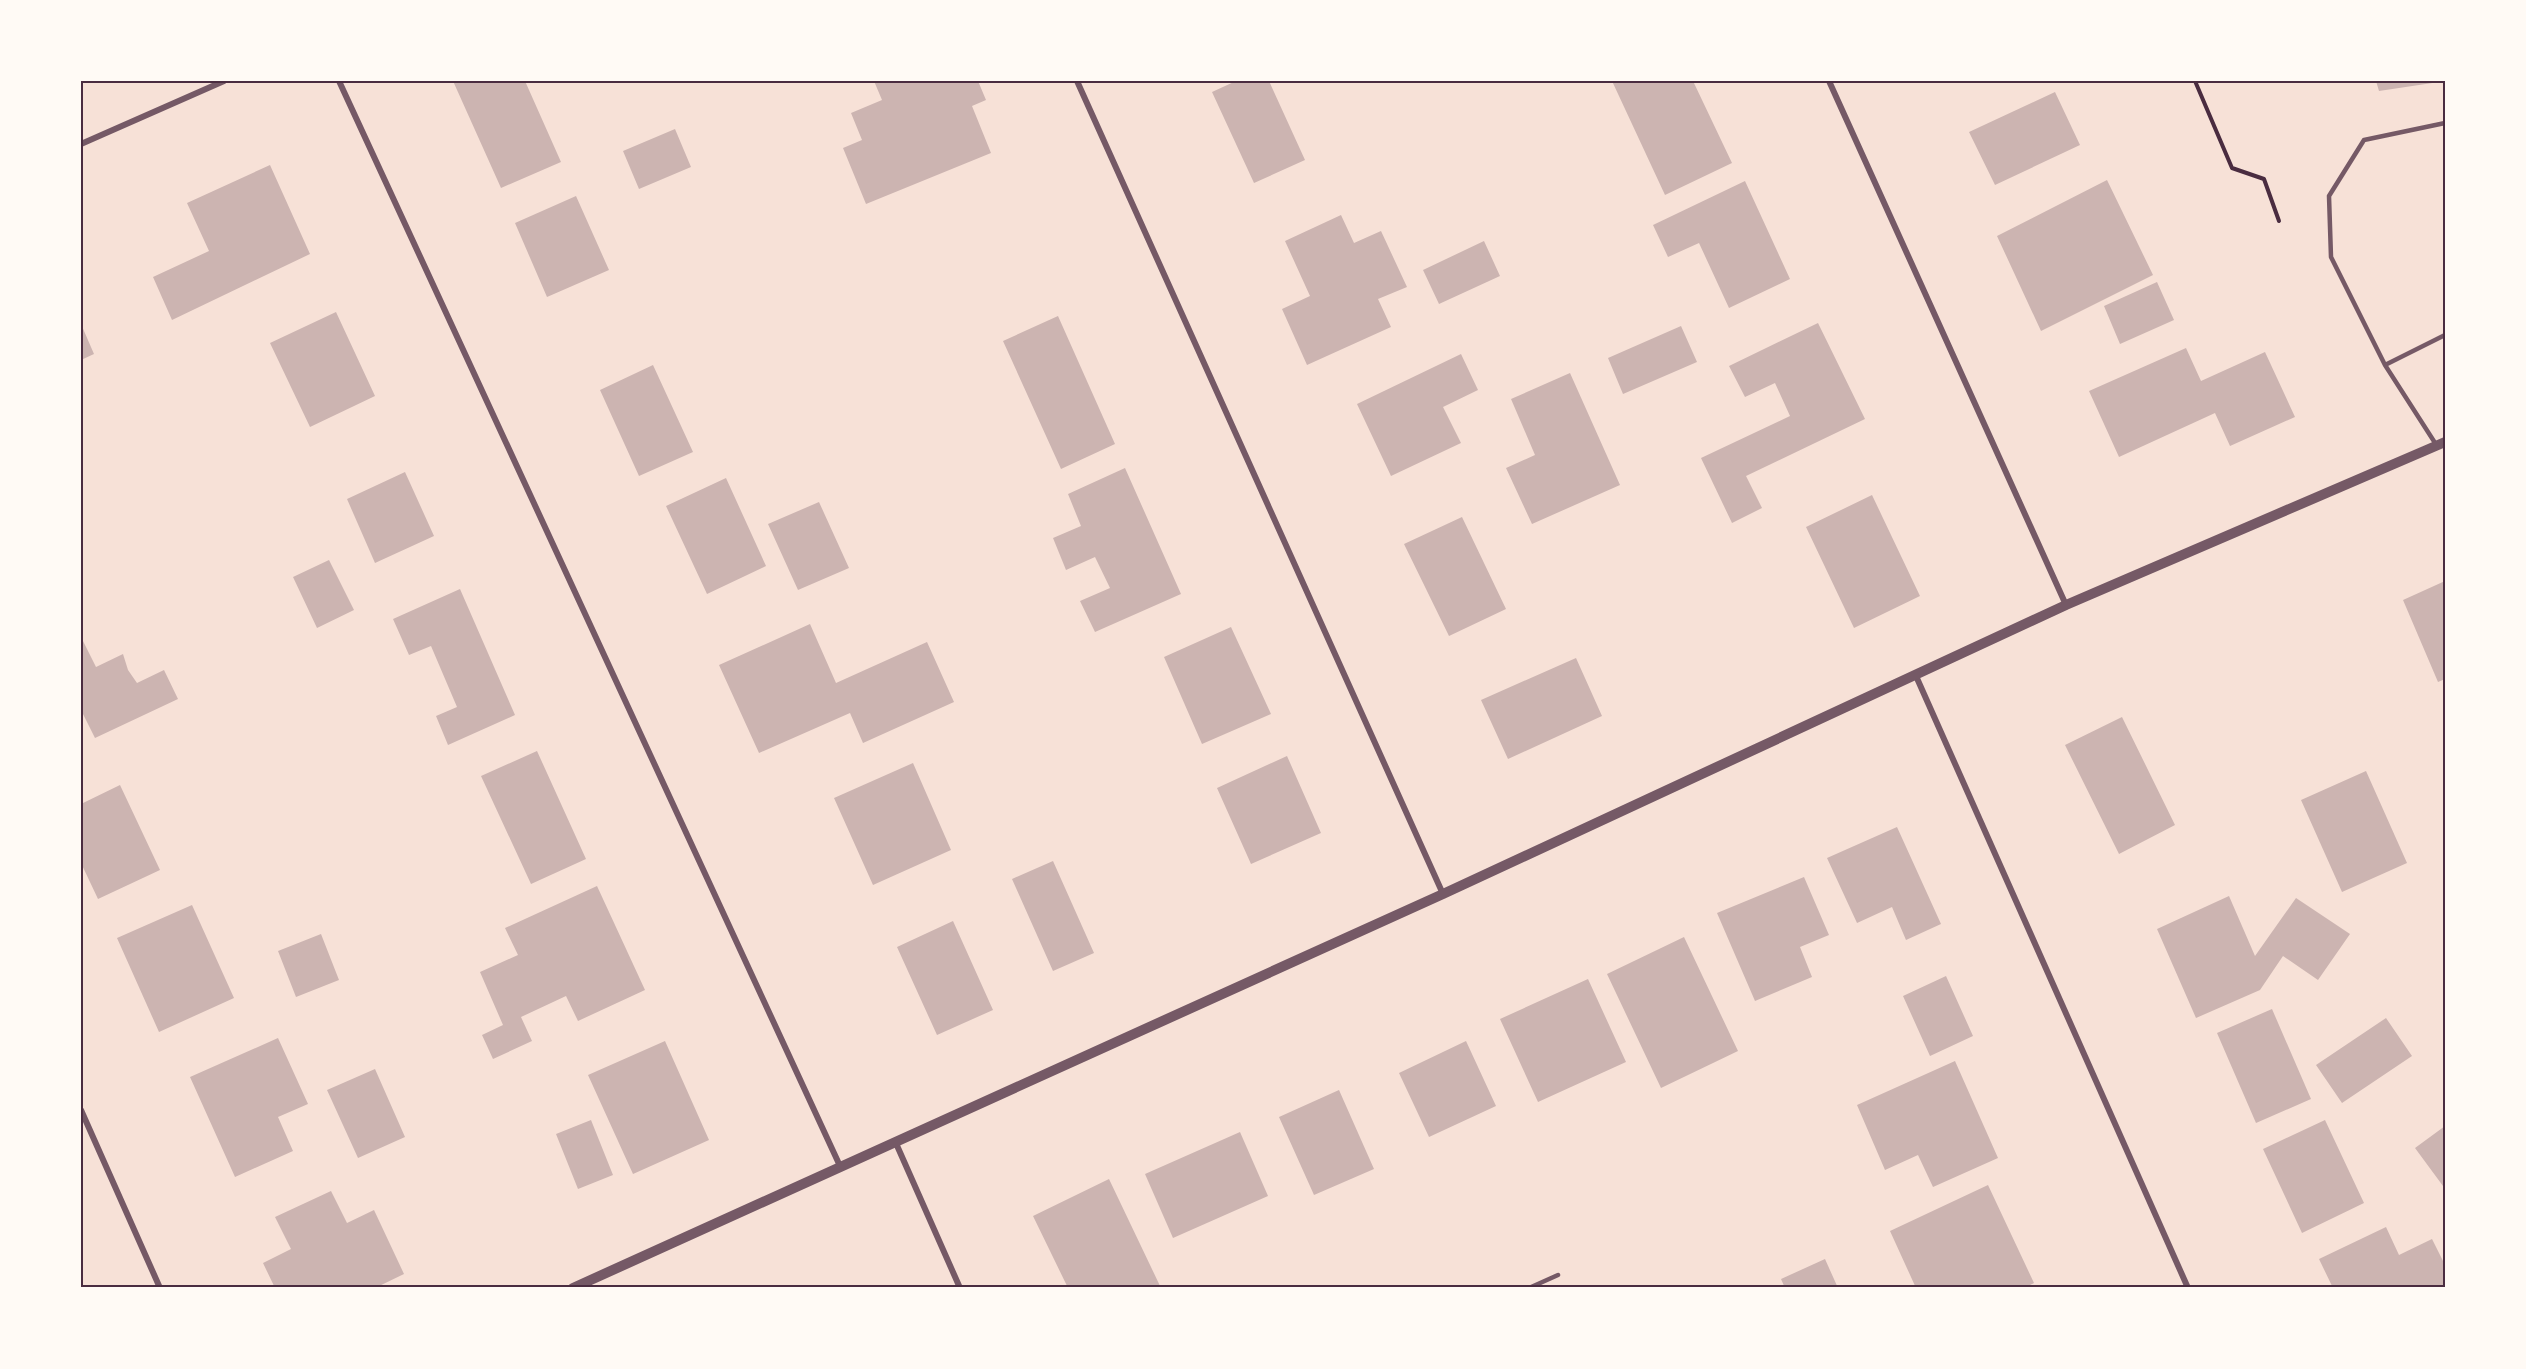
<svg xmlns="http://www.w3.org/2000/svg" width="2526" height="1369" font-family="'PT Sans Narrow',sans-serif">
  <rect width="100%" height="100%" fill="#f7e1d7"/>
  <path fill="#ccb4b1" d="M 453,81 L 525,81 L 561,162 L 501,188 Z
    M 874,81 L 978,81 L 986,100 L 972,106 L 991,153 L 866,204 L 843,148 L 862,140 L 851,113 L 882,100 Z
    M 1236,81 L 1269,81 L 1305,160 L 1254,183 L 1212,92 Z
    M 1612,81 L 1693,81 L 1732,163 L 1665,195 Z
    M 2376,81 L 2439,81 L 2439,82 L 2379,91 Z
    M 2055,92 L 2080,145 L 1995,185 L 1969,132 Z
    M 675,129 L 691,167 L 639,189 L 623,151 Z
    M 270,165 L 310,254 L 172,320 L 153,277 L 209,251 L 187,203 Z
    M 2107,180 L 2153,275 L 2041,331 L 1997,236 Z
    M 1745,181 L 1790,279 L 1729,308 L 1699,243 L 1668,257 L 1653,225 Z
    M 576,196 L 609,270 L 547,297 L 515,223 Z
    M 1341,215 L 1354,243 L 1381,231 L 1407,287 L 1378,299 L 1391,327 L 1307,365 L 1282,309 L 1310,296 L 1285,241 Z
    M 1484,241 L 1500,276 L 1439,304 L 1423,270 Z
    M 2157,282 L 2174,320 L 2120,344 L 2104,306 Z
    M 336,312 L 375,396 L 310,427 L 270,343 Z
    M 1058,316 L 1115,444 L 1061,469 L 1003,341 Z
    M 1818,323 L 1865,419 L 1746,476 L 1762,508 L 1732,523 L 1701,458 L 1790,416 L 1775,383 L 1745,397 L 1729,366 Z
    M 81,324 L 94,354 L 81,360 Z
    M 1681,326 L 1697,362 L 1623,394 L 1608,358 Z
    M 2186,348 L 2201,381 L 2265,352 L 2295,417 L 2230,446 L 2215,413 L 2119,457 L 2089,391 Z
    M 1461,354 L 1478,390 L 1443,407 L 1461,443 L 1391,476 L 1357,404 Z
    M 653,365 L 693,452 L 639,476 L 600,390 Z
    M 1570,373 L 1620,485 L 1532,524 L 1506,468 L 1535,455 L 1511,399 Z
    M 1125,468 L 1181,594 L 1095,632 L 1080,601 L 1110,588 L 1095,557 L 1066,570 L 1053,538 L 1081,526 L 1068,494 Z
    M 405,472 L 434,536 L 375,563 L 347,499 Z
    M 726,478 L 766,566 L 707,594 L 666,506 Z
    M 1872,495 L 1920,596 L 1854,628 L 1806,527 Z
    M 819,502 L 849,568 L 798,590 L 768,524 Z
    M 1462,517 L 1506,609 L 1449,636 L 1404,544 Z
    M 329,560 L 354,610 L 317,628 L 293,577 Z
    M 2445,581 L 2445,679 L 2438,682 L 2403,600 Z
    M 460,589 L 515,715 L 448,745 L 436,716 L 457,707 L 431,646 L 409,655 L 393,619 Z
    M 810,624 L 836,683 L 927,642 L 954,702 L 863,743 L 850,713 L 759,753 L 719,665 Z
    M 1231,627 L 1271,714 L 1202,744 L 1164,657 Z
    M 81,637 L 96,667 L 123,654 L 128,670 L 137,683 L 164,670 L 178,699 L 95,738 L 81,710 Z
    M 1576,658 L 1602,716 L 1508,759 L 1481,700 Z
    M 2122,717 L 2175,825 L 2119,854 L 2065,745 Z
    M 537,751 L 586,859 L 531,884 L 481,776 Z
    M 1287,756 L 1321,833 L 1251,864 L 1217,788 Z
    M 913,763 L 951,850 L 873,885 L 834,798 Z
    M 2366,771 L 2407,863 L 2342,892 L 2301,800 Z
    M 120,785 L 160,870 L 98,899 L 81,863 L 81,804 Z
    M 1897,827 L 1941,924 L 1906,940 L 1892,907 L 1857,923 L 1827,858 Z
    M 1053,861 L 1094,953 L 1053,971 L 1012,879 Z
    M 1804,877 L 1829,935 L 1800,947 L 1812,977 L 1755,1001 L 1717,913 Z
    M 597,886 L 645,990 L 578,1021 L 566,996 L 521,1017 L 532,1041 L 493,1059 L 482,1035 L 503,1025 L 480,972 L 518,955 L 505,928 Z
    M 2229,896 L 2255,956 L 2296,898 L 2350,934 L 2318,980 L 2283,956 L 2260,990 L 2196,1018 L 2157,929 Z
    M 192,905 L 234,998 L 159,1032 L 117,938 Z
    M 953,921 L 993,1010 L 937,1035 L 897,947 Z
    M 321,934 L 339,980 L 296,997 L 278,951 Z
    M 1684,937 L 1738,1051 L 1661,1088 L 1607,974 Z
    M 1946,976 L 1973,1036 L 1930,1056 L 1903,996 Z
    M 1588,979 L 1626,1062 L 1538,1102 L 1500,1019 Z
    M 2272,1009 L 2311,1099 L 2256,1123 L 2217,1033 Z
    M 2386,1018 L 2412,1056 L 2342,1103 L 2316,1065 Z
    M 278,1038 L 308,1104 L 278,1117 L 293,1151 L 235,1177 L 190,1077 Z
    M 665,1041 L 709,1140 L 633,1174 L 588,1075 Z
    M 1466,1041 L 1496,1106 L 1429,1137 L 1399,1073 Z
    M 1955,1061 L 1998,1158 L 1933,1187 L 1918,1155 L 1885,1170 L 1857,1105 Z
    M 375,1069 L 405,1137 L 358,1158 L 327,1090 Z
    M 1339,1090 L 1374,1169 L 1314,1195 L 1279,1117 Z
    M 591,1120 L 613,1175 L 578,1189 L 556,1134 Z
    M 2325,1120 L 2364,1203 L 2302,1233 L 2263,1149 Z
    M 2445,1126 L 2445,1184 L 2443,1186 L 2415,1148 Z
    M 1240,1132 L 1268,1196 L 1173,1238 L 1145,1174 Z
    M 1109,1179 L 1161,1288 L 1068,1288 L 1033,1216 Z
    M 1988,1185 L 2034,1283 L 2024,1288 L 1916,1288 L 1890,1231 Z
    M 331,1191 L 347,1223 L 374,1210 L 404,1274 L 375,1288 L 275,1288 L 263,1263 L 291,1249 L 275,1217 Z
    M 2386,1227 L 2399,1255 L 2432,1239 L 2445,1265 L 2445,1288 L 2333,1288 L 2319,1259 Z
    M 1825,1259 L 1838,1288 L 1785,1288 L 1781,1279 Z"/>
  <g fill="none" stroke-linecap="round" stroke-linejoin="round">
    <path stroke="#4a2c40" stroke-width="4" d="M 2195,81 L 2232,168 L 2264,179 L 2279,221"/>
    <path stroke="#755966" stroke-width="4.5" d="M 2385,365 L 2445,335
      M 2437,446 L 2385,365 L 2331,257 L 2329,196 L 2364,140 L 2445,123
      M 1529,1288 L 1558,1275"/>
    <path stroke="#755966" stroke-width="6" d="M 339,81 L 840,1166
      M 1077,81 L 1443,894
      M 1829,81 L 2066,605
      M 81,144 L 224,81
      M 1916,676 L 2188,1288
      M 81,1110 L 160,1288
      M 895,1141 L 960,1288"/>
    <path stroke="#755966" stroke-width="10" d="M 573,1288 L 1443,894 L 2066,605 L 2445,442"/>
  </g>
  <rect width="2526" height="1369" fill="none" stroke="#fffaf5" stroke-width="165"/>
  <rect x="82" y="82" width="2362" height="1204" fill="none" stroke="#4a2c40" stroke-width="2"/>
</svg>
